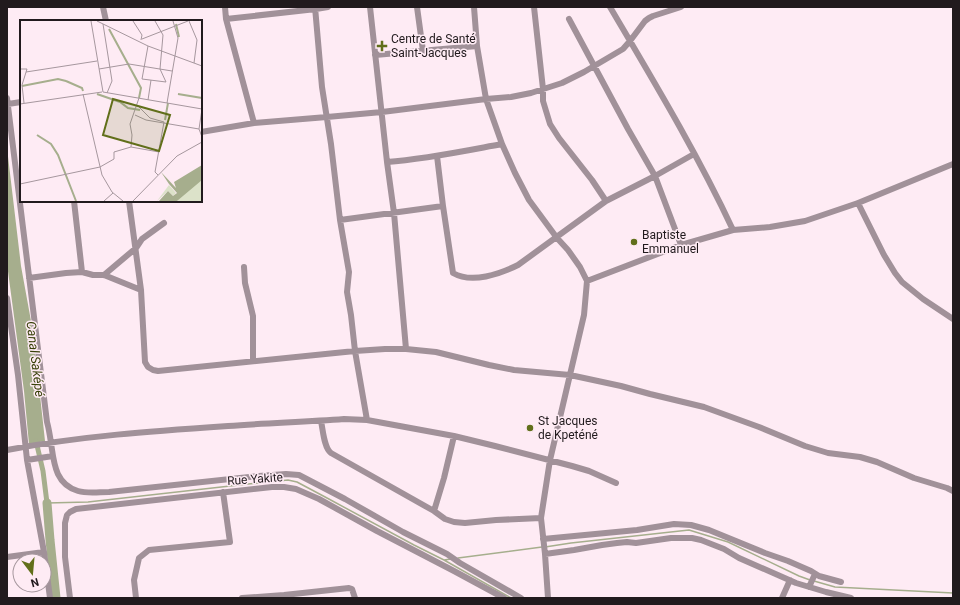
<svg xmlns="http://www.w3.org/2000/svg" width="960" height="605" font-family="Roboto,sans-serif">
  <rect width="100%" height="100%" fill="#feebf4"/>
  <path fill="#a6ae8d" d="M 7,148 L 21,266 L 33,332 L 45,441 L 29,444 L 24,391 L 7,264 Z"/>
  <g fill="none" stroke-linecap="round" stroke-linejoin="round">
    <path stroke="#a6ae8d" stroke-width="1.5" d="M 47,503 L 88,502 L 248,484 L 288,480 L 297,482 L 327,498 L 414,545 L 444,560 L 511,598
      M 545,547 L 571,543 L 689,530 L 728,542 L 799,576 L 810,580
      M 458,558 L 542,547
      M 444,560 L 451,559
      M 814,581 L 835,587 L 953,593"/>
    <path stroke="#a6ae8d" stroke-width="5" d="M 36,441 L 43,471 L 47,503"/>
    <path stroke="#a6ae8d" stroke-width="9" d="M 47,503 L 50,540 L 56,598"/>
    <path stroke="#a19199" stroke-width="6" d="M 103,7 L 106,21
      M 225,7 L 226,19 L 254,123
      M 315,7 L 322,87 L 331,144 L 340,220 L 349,272 L 347,292 L 351,315 L 355,351 L 367,420
      M 370,7 L 387,162 L 394,213 L 406,349
      M 417,7 L 423,51
      M 474,7 L 477,46 L 486,99 L 502,144 L 515,173 L 529,200 L 557,238 L 568,250 L 580,267 L 587,281 L 584,315 L 550,460 L 541,518 L 545,554 L 548,598
      M 534,7 L 543,89 L 543,101 L 550,124 L 559,138 L 592,180 L 606,201
      M 610,7 C 653,80 697,153 733,230
      M 226,19 L 316,9 L 328,7
      M 569,19 L 628,129 L 655,176 L 681,245
      M 375,55 L 477,46
      M 7,98 L 47,422 C 49,429 50,436 51,443 C 54,463 55,484 78,491 C 88,494 99,492 109,492 L 259,476 L 286,474 L 299,475 L 345,499 L 403,532 L 447,554 L 460,563 L 521,598
      M 8,104 L 21,102
      M 201,132 L 254,123 L 327,117 L 382,112 L 486,99 L 511,97 L 531,93 L 562,83 L 584,72 L 623,49 L 630,41 L 645,21 L 649,18 L 653,16 L 681,7
      M 437,156 L 443,206 L 453,273 C 472,284 500,274 518,265 L 606,201 L 655,176 L 694,154
      M 387,162 C 426,159 464,151 502,144
      M 74,201 L 82,272
      M 129,201 L 141,290 L 145,362 L 148,367 L 153,370 L 158,371 L 355,351 L 385,349 L 406,349 L 436,352 L 489,365 L 514,370 L 570,375 L 621,386 L 650,394 L 704,407 L 759,427 L 805,446 L 828,453 L 860,457 L 877,462 L 914,478 L 947,488 L 953,491
      M 858,203 L 884,255 L 895,273 L 902,282 L 923,299 L 953,319
      M 340,220 L 443,206
      M 244,267 L 245,283 L 253,316 L 253,361
      M 104,275 L 136,248 L 142,239 L 164,223
      M 29,278 L 66,273 L 82,272 L 93,275 L 104,275 L 141,290
      M 587,281 L 681,245 L 733,230 L 770,227 L 805,221 L 858,203 L 953,164
      M 7,298 L 18,375 L 27,460 L 44,552 L 50,598
      M 321,421 C 323,430 324,448 331,453 L 434,511 L 445,519 L 454,522 L 465,523 L 496,520 L 541,518
      M 7,450 C 80,436 154,431 228,426 C 267,423 305,422 344,419 L 367,420 L 454,436 L 495,446 L 572,466 L 589,471 L 616,483
      M 27,460 L 53,456
      M 434,511 L 444,478 L 454,436
      M 543,539 L 637,530 L 674,524 L 691,525 L 709,530 L 765,553 L 788,561 L 811,571 L 819,576 L 841,582
      M 545,554 L 574,550 L 602,545 L 617,543 L 627,542 L 636,543 L 671,538 L 692,538 L 701,540 L 724,549 L 739,558 L 796,583 L 826,592 L 851,598
      M 7,557 L 44,552
      M 809,587 L 815,574
      M 70,598 L 65,557 L 65,523 L 67,515 L 70,512 L 76,509 L 272,487 L 284,487 L 296,489 L 319,499 L 377,531 L 454,571 L 504,598
      M 136,598 L 134,580 L 139,558 L 149,550 L 230,542 L 223,492
      M 242,598 L 284,595 L 349,588 L 352,589 L 355,598
      M 782,598 L 790,580"/>
  </g>
  <g fill="#616f1a" stroke="#feebf4" stroke-width="1.5">
    <path d="M380 40h4v4h4v4h-4v4h-4v-4h-4v-4h4z"/>
    <circle cx="634" cy="242" r="4"/>
    <circle cx="530" cy="428" r="4"/>
  </g>
  <g text-anchor="middle" stroke-width="3" stroke-linejoin="round" paint-order="stroke">
    <g font-size="12" fill="#211a1d" stroke="#feebf4" text-anchor="start">
      <text x="391" y="43">Centre de Santé<tspan x="391" dy="14">Saint-Jacques</tspan></text>
      <text x="642" y="239">Baptiste<tspan x="642" dy="14">Emmanuel</tspan></text>
      <text x="538" y="425">St Jacques<tspan x="538" dy="14">de Kpeténé</tspan></text>
    </g>
    <g font-size="12" fill="#211a1d" stroke="#feebf4">
      <text transform="translate(255 479) rotate(-4)" y="4">Rue Yakite</text>
    </g>
    <g font-size="13" font-style="italic" fill="#374008" stroke="#feebf4">
      <text transform="translate(36 359) rotate(83)" y="5">Canal Saképé</text>
    </g>
  </g>
  <g transform="translate(20 20)">
    <rect width="182" height="182" fill="#feebf4"/>
    <path d="M 182,160 L 182,181 L 157,181 L 170,167 ZM 149,165 L 156,173 L 153,176 L 148,171 L 137,181 Z" fill="#dce2c9"/>
    <path d="M 182,145 L 182,160 L 157,181 L 139,181 L 148,171 L 153,176 L 157,173 L 149,164 L 141,152 L 156,168 L 154,162 Z" fill="#a6ae8d"/>
    <path fill="none" stroke="#a6ae8d" stroke-width="2" d="M 156,4 L 159,17M 89,9 L 121,68 L 119,78M 46,61 L 62,68 L 63,71M 2,66 L 38,59 L 46,61M 77,74 L 100,82 L 108,88 L 120,90M 158,74 L 182,78M 145,100 L 148,83M 17,115 L 31,124 L 38,135 L 56,181"/>
    <path fill="none" stroke="#a6979e" stroke-width="1" d="M 71,1 L 83,72M 77,1 L 128,26 L 182,46M 113,1 L 122,15 L 121,20M 135,1 L 143,15 L 140,49 L 146,62M 169,1 L 177,20 L 174,43M 83,4 L 92,61 L 87,73M 122,19 L 168,1M 128,26 L 122,59 L 146,62M 0,49 L 7,49 L 2,65 L 4,83M 79,49 L 109,44 L 152,51M 6,52 L 77,41M 83,72 L 182,89M 63,74 L 82,155 L 92,172 L 103,181M 128,80 L 131,60M 147,83 L 158,18 L 153,1M 0,84 L 82,72M 117,85 L 130,98 L 144,102 L 135,152 L 138,155M 182,89 L 179,109 L 182,117M 115,95 L 126,100 L 179,109M 111,127 L 112,115 L 110,104 L 119,78M 0,164 L 80,147 L 94,139 L 94,132 L 111,127 L 139,132M 84,181 L 93,173M 113,181 L 157,136 L 182,122"/>
    <path fill="#616f1a" fill-opacity="0.15" stroke="#616f1a" stroke-width="2" d="M 93,79 L 150,95 L 139,131 L 83,115 Z"/>
    <rect width="182" height="182" fill="none" stroke="#211a1d" stroke-width="2"/>
  </g>
  <rect width="960" height="605" fill="none" stroke="#211a1d" stroke-width="16"/>
  <g transform="translate(32 573) rotate(164)"><circle r="19" fill="#feebf4" stroke="#a6979e"/>
  <path d="M0-3L7 15L0 10L-7 15Z" fill="#616f1a"/>
  <text y="-6" font-size="11" font-weight="bold" text-anchor="middle" fill="#211a1d">N</text>
  </g>
</svg>
